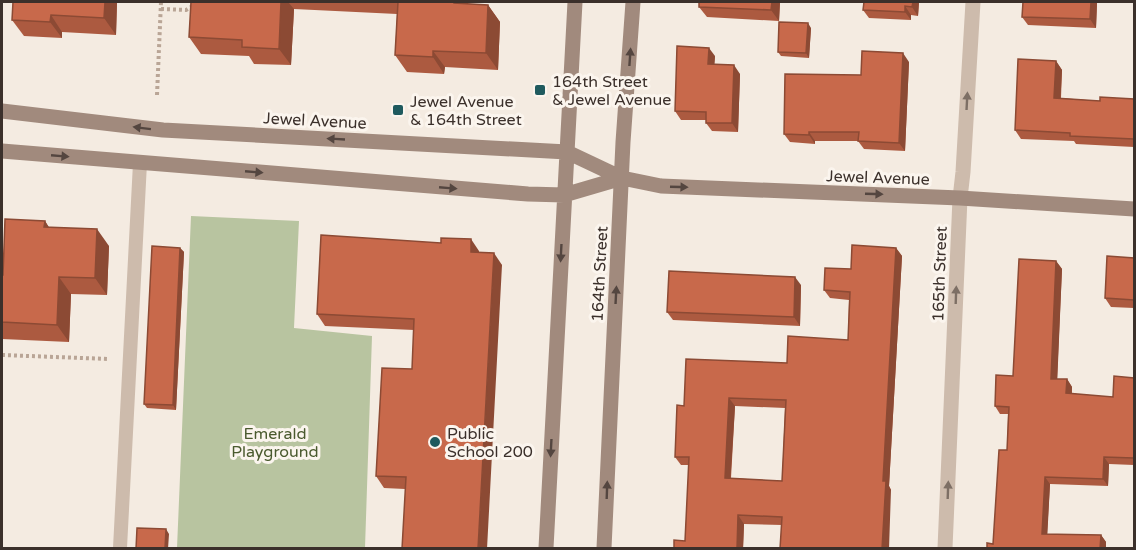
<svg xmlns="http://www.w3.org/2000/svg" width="1136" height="550" font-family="'Varela Round',sans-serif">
  <rect width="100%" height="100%" fill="#f4ebe1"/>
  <path fill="#b8c4a0" d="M 191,216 L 299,221 L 294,328 L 372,336 L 365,548 L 177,548 Z"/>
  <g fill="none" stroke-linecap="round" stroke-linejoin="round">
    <path stroke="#b9a596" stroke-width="4" stroke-dasharray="3 3" stroke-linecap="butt" d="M 161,9 L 186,10 L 191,7
      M 157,95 L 161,2
      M 2,355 L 109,359"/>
    <path stroke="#cdbbac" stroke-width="14" d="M 120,548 L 140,163"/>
    <path stroke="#cdbbac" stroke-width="15" d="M 945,548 L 960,198 L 963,172 L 973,2"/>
    <path stroke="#a18a7d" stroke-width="15" d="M 2,111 L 163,130 L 567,152 L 622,178 L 661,186 L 960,198 L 1134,209
      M 2,151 L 528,194 L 564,195 L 622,178
      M 546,548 L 575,2
      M 604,548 L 623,142 L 633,2"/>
  </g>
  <path fill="#ac5a40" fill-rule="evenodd" d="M 13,2 L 117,2 L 116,35 L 62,32 L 62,38 L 24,36 L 12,20 Z
    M 191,2 L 467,2 L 466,4 L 488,5 L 500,22 L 498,70 L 445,67 L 444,74 L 407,72 L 395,55 L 397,14 L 294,9 L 291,65 L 254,64 L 249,56 L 201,54 L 189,37 Z
    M 780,2 L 779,21 L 707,17 L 699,7 Z
    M 864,2 L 919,2 L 918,16 L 911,15 L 911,20 L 869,18 L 863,10 Z
    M 1023,2 L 1096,2 L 1097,3 L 1096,28 L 1028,25 L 1022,17 Z
    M 811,28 L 809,58 L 781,56 L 778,52 Z
    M 715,56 L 714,64 L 740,74 L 738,132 L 712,131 L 706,123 L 706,120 L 681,120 L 675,111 Z
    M 1056,61 L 1062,70 L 1061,98 L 1100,101 L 1134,99 L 1134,147 L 1076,144 L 1074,141 L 1021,139 L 1015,130 Z
    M 909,62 L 905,151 L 864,149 L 858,141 L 815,141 L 815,144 L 790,142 L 784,134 L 861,75 Z
    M 45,221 L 49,228 L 109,246 L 107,295 L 71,294 L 69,342 L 2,339 L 2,275 L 3,275 Z
    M 180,248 L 184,252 L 176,410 L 147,408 L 144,404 Z
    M 896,248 L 902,256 L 889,486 L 891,490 L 782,525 L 744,524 L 743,549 L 674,549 L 685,541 L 689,465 L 681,465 L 675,457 L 684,406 L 787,363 L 848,340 L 849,300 L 830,298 L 824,290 L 851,269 ZM 735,406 L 785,408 L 782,481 L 731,478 Z
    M 479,251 L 479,252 L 502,265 L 405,489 L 384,488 L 376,476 L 412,369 L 414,330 L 325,326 L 317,314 Z
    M 1134,258 L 1134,308 L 1111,307 L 1105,298 Z
    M 1056,261 L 1062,269 L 1057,379 L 1067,379 L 1072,387 L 1072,394 L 1113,397 L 1134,378 L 1134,465 L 1109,464 L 1108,486 L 1050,484 L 1047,534 L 1101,535 L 1106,542 L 1106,549 L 987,549 L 993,544 L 1007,450 L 1008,414 L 1000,414 L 995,406 L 1013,376 Z
    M 801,285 L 800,326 L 673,320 L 667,312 Z"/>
  <path fill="#8c4a34" d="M 105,2 L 117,2 L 116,35 L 104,18 Z
    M 281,2 L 288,2 L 294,9 L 291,65 L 279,49 Z
    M 454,2 L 467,2 L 466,20 L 454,3 Z
    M 772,2 L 780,2 L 779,21 L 771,10 Z
    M 913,2 L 919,2 L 918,16 L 912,7 Z
    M 1091,2 L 1096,2 L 1097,3 L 1096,28 L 1090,19 Z
    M 488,5 L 500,22 L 498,70 L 486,53 Z
    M 905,6 L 911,15 L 911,20 L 905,12 Z
    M 51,15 L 62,32 L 62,38 L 50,22 Z
    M 808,23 L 811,28 L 809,58 L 806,53 Z
    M 709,48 L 715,56 L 714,73 L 708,64 Z
    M 433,51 L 445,67 L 444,74 L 433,57 Z
    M 903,53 L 909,62 L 905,151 L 899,143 Z
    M 1056,61 L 1062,70 L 1060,107 L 1054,98 Z
    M 734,65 L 740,74 L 738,132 L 732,123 Z
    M 809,132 L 815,141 L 815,144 L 809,135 Z
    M 45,221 L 56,238 L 44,227 Z
    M 97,229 L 109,246 L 107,295 L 95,278 Z
    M 471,239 L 479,251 L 479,263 L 471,252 Z
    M 180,248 L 184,252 L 176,410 L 173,405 Z
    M 896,248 L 902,256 L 889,486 L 891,490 L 889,549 L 882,549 L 883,481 Z
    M 494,253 L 502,265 L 487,549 L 478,549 Z
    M 1056,261 L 1062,269 L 1057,386 L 1051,379 Z
    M 59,277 L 71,294 L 69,342 L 57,325 Z
    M 795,277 L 801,285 L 800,326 L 794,317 Z
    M 1067,379 L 1072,387 L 1071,401 L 1066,393 Z
    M 729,398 L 735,406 L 730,486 L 725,478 Z
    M 1104,457 L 1109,464 L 1108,486 L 1103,479 Z
    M 1045,477 L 1050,484 L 1047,541 L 1042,534 Z
    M 738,515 L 744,524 L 743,549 L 737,549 Z
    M 166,529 L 169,534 L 168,549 L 165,549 Z
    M 1101,535 L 1106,542 L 1106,549 L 1100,549 Z"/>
  <path fill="#c8694b" stroke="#8c4a34" stroke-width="1.5" fill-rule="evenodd" d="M 13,2 L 105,2 L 104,18 L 51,15 L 50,22 L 12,20 Z
    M 191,2 L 281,2 L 279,49 L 242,47 L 242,40 L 189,37 Z
    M 398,2 L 454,2 L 454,3 L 488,5 L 486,53 L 433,51 L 433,57 L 395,55 Z
    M 699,2 L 772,2 L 771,10 L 699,7 Z
    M 864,2 L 913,2 L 912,7 L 905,6 L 905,12 L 863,10 Z
    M 1023,2 L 1091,2 L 1090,19 L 1022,17 Z
    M 779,22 L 808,23 L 806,53 L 778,52 Z
    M 677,46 L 709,48 L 708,64 L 734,65 L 732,123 L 706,123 L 706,112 L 675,111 Z
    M 862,51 L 903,53 L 899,143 L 858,141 L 859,132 L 809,132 L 809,135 L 784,134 L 785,74 L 861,75 Z
    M 1018,59 L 1056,61 L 1054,98 L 1100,101 L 1100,97 L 1134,99 L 1134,139 L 1070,136 L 1070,133 L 1015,130 Z
    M 5,219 L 45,221 L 44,227 L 97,229 L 95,278 L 59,277 L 57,325 L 2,322 L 2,275 L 3,275 Z
    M 321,235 L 441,243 L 441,238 L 471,239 L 471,252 L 494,253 L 478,549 L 402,549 L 406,477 L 376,476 L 382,368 L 412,369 L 414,319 L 317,314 Z
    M 852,245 L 896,248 L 883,481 L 886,481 L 882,549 L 780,549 L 782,517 L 738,515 L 737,549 L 674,549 L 674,540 L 685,541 L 689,457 L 675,457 L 677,405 L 684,406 L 686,359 L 787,363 L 788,336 L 848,340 L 850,292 L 824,290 L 825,268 L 851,269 ZM 729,398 L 786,400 L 782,481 L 725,478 Z
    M 152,246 L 180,248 L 173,405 L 144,404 Z
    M 1107,256 L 1134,258 L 1134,300 L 1105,298 Z
    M 1019,259 L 1056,261 L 1051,379 L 1067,379 L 1066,393 L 1113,397 L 1114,376 L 1134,378 L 1134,458 L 1104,457 L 1103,479 L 1045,477 L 1042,534 L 1101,535 L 1100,549 L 987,549 L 987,543 L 993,544 L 999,450 L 1007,450 L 1009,407 L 995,406 L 996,375 L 1013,376 Z
    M 669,271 L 795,277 L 794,317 L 667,312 Z
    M 137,528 L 166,529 L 165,549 L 136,549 Z"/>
  <defs><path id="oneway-solid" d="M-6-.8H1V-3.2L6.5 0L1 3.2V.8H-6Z" transform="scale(1.5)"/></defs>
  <g fill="#544640">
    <use href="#oneway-solid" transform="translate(630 57) rotate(-86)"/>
    <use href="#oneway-solid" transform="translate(142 128) rotate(-173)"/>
    <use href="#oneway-solid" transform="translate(336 139) rotate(-177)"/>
    <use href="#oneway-solid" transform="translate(60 156) rotate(5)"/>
    <use href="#oneway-solid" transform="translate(254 172) rotate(5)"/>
    <use href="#oneway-solid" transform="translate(679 187) rotate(2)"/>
    <use href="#oneway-solid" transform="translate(448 188) rotate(5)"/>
    <use href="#oneway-solid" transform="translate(874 194) rotate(2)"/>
    <use href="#oneway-solid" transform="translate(561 253) rotate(93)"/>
    <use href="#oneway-solid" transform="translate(616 295) rotate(-87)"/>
    <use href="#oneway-solid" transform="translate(551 448) rotate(93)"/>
    <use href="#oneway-solid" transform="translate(607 490) rotate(-88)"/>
  </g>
  <g fill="#7d6f65">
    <use href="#oneway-solid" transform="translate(967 101) rotate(-87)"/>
    <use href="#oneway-solid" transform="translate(956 295) rotate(-88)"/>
    <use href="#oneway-solid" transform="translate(948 490) rotate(-88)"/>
  </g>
  <g fill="#1f5a5e" stroke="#fbf5ee" stroke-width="2">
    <rect x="534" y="84" width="12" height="12" rx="3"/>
    <rect x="392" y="104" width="12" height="12" rx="3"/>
    <circle cx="435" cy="442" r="6"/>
  </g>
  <g text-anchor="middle" stroke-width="6" stroke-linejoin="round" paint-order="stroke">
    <g font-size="16" fill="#3b302b" stroke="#fbf5ee" text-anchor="start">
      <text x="552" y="87">164th Street<tspan x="552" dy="18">&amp; Jewel Avenue</tspan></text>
      <text x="410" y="107">Jewel Avenue<tspan x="410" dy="18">&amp; 164th Street</tspan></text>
      <text x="447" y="439">Public<tspan x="447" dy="18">School 200</tspan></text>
    </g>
    <g font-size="16" fill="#3b302b" stroke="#fbf5ee">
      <text transform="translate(315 120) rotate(3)" y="6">Jewel Avenue</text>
      <text transform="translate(878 177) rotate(2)" y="6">Jewel Avenue</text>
      <text transform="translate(599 274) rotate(-87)" y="6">164th Street</text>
      <text transform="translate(939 274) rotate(-88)" y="6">165th Street</text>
    </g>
    <g font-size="16" fill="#4a5a2e" stroke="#fbf5ee">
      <text x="275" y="439">Emerald<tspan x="275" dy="18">Playground</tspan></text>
    </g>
  </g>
  <rect width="1136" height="550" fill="none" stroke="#3b302b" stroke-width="6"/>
</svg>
